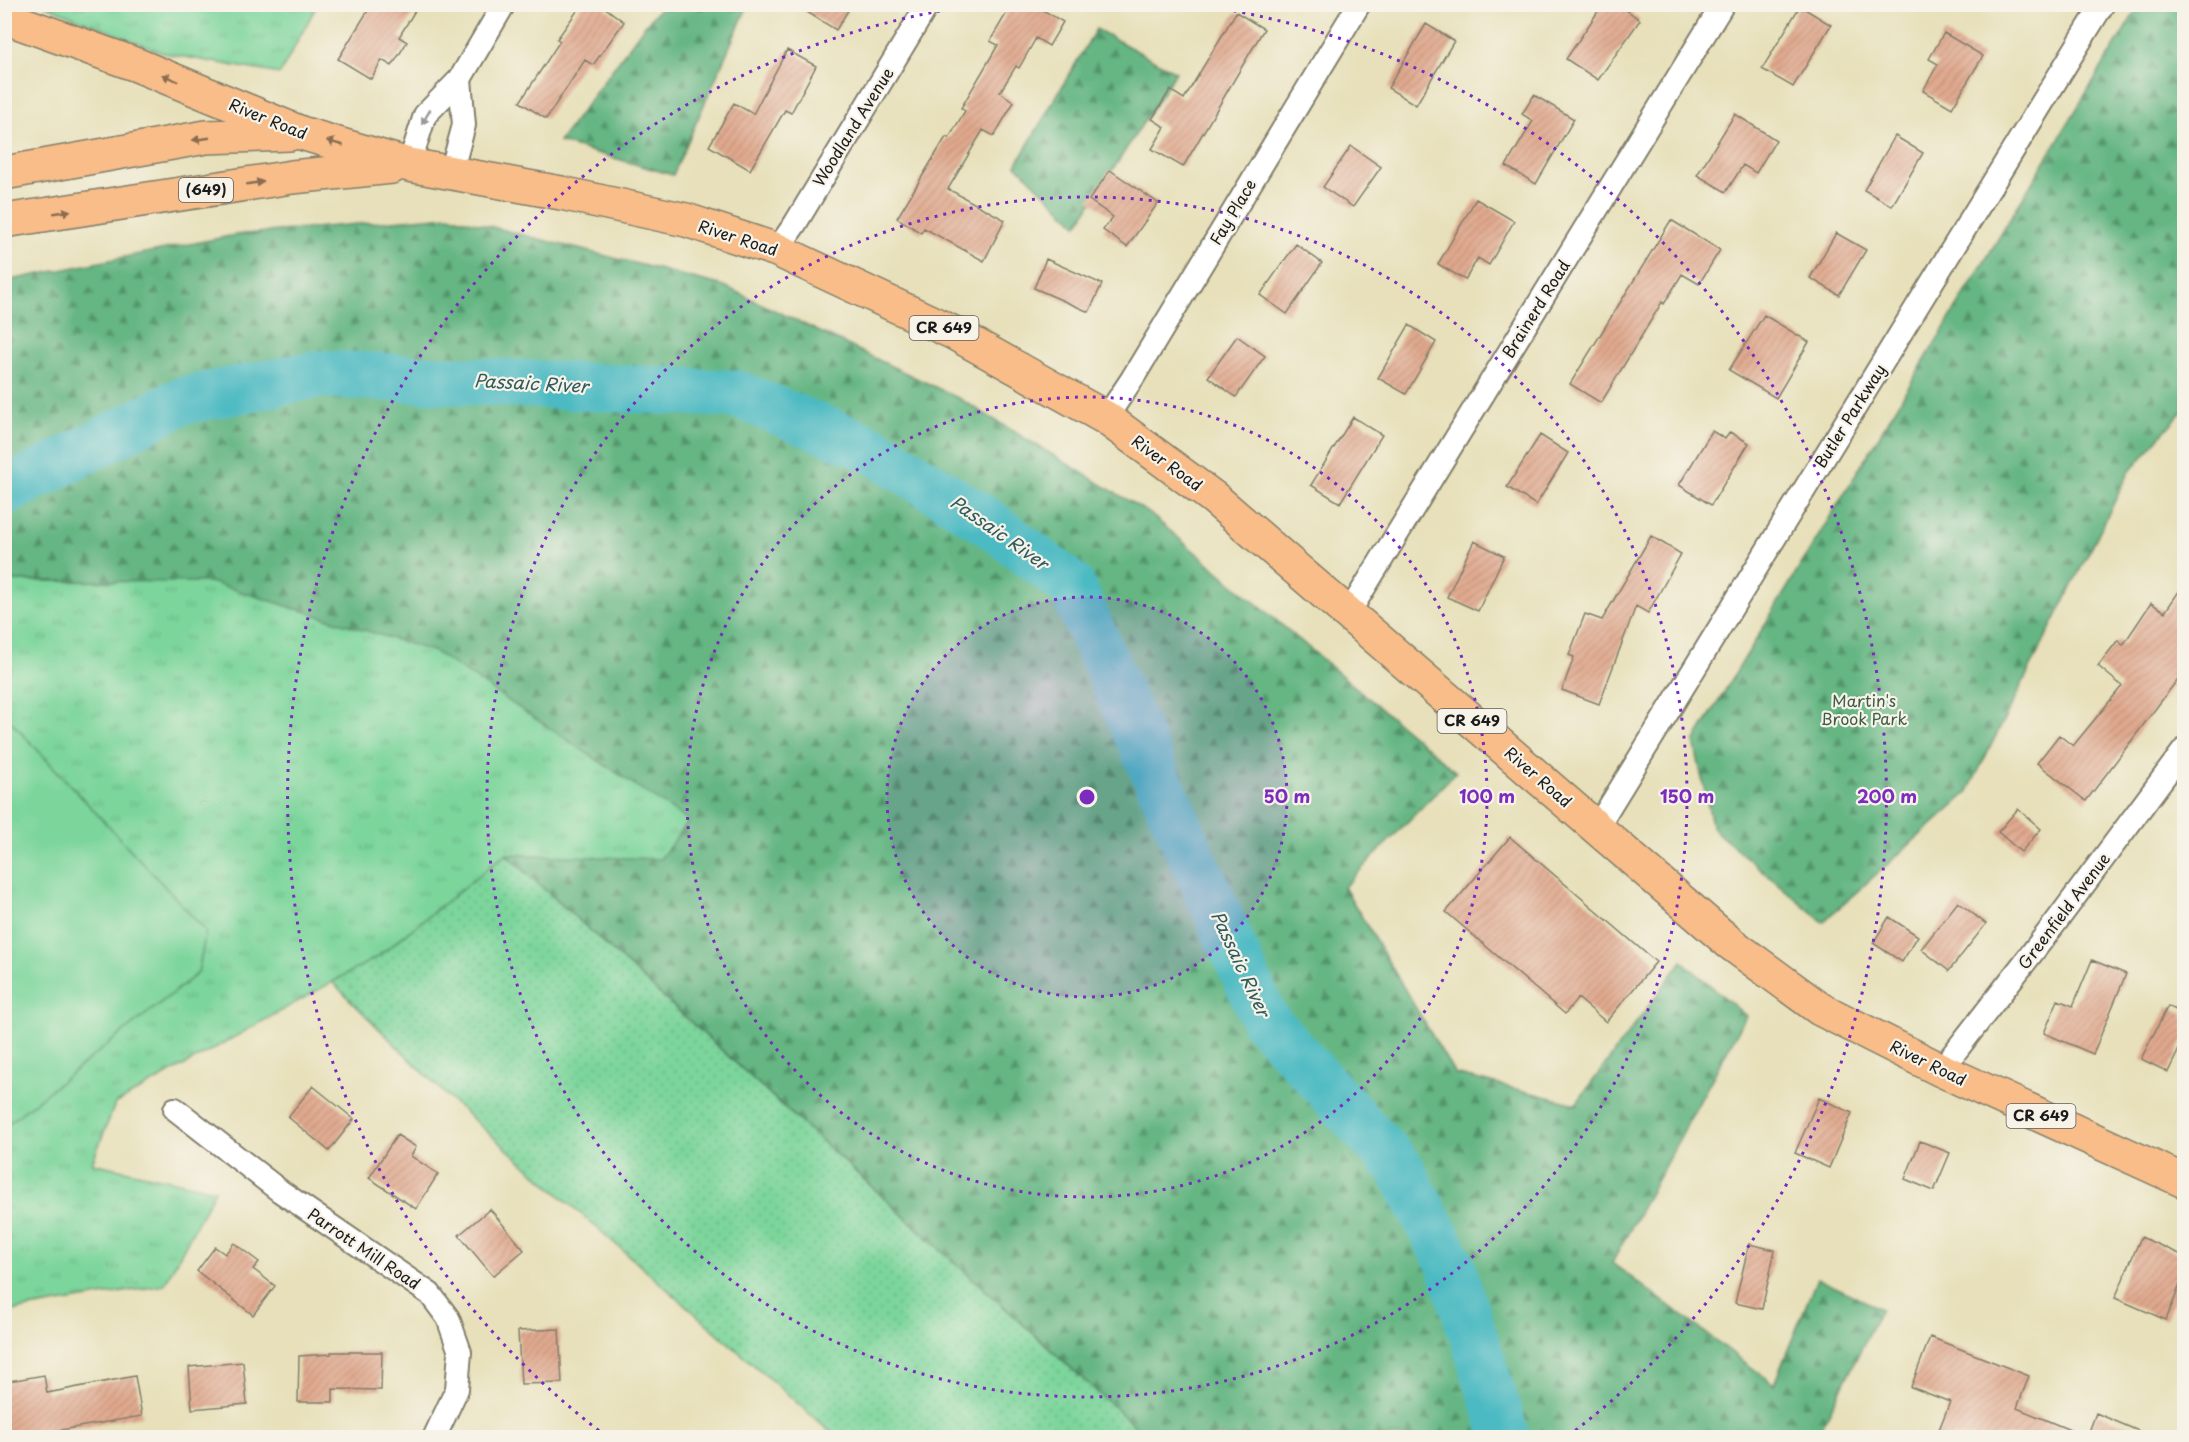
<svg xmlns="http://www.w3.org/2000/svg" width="2189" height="1442" font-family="'Playpen Sans',sans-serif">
  <defs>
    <pattern id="grass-dots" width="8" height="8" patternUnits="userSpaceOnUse" patternTransform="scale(1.5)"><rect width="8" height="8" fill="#7cd59b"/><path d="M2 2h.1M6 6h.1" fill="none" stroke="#6bb685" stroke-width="1.8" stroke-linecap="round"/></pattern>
    <pattern id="forest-firs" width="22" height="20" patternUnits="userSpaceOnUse" patternTransform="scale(1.5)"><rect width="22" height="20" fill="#65b683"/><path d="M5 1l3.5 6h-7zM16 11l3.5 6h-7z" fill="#52936a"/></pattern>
    <pattern id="park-tufts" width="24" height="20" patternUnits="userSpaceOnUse" patternTransform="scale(1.5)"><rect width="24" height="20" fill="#7cd59b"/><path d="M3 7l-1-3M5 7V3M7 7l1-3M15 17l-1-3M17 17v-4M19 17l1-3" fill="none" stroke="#6bb685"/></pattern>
    <pattern id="building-hatch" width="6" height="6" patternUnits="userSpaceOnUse" patternTransform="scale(1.5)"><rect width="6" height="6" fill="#e0a98e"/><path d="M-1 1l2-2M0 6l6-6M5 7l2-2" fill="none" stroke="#c0917a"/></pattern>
  </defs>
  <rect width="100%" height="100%" fill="#f7f3e8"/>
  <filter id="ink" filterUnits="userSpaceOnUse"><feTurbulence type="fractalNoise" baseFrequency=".0167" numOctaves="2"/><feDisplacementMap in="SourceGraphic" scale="12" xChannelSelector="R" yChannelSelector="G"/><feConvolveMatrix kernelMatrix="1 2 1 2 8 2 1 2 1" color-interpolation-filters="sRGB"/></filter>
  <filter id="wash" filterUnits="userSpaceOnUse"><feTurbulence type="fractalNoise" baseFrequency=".008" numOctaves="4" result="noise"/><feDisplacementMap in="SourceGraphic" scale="24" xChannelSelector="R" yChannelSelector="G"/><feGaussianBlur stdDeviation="1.35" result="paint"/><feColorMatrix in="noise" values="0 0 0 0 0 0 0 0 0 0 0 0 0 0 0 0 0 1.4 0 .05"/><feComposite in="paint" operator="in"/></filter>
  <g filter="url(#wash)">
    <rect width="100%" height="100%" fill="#e7e0ba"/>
    <path fill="url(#grass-dots)" stroke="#4c785c" stroke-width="1.5" d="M 506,854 L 1147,1437 L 836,1437 L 451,1100 L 332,982 L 377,957 Z"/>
    <path fill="url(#forest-firs)" stroke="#406950" stroke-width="1.5" d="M 2140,4 L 2184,5 L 2184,409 L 2130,471 L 1967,793 L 1823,922 L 1713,829 L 1694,742 Z
      M 663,5 L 748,5 L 673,175 L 559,142 L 645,25 Z
      M 1096,29 L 1176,72 L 1077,225 L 1016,165 Z
      M 449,216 L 724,286 L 960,399 L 1149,513 L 1456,772 L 1344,887 L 1455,1074 L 1576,1104 L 1682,961 L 1746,1016 L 1612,1263 L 1774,1384 L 1817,1278 L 1881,1309 L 1817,1437 L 1147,1437 L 506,854 L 659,858 L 210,582 L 5,581 L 5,281 L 235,235 Z"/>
    <path fill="url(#park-tufts)" stroke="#4c785c" stroke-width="1.5" d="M 44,5 L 317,4 L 317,5 L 280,74 L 163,53 Z
      M 5,581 L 210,582 L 435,652 L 689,821 L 660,859 L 506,854 L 377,957 L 115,1104 L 92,1163 L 215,1190 L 164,1285 L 5,1312 Z"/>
    <path fill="#7cd59b" stroke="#4c785c" stroke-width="1.5" d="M 5,715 L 206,931 L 198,973 L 5,1126 Z"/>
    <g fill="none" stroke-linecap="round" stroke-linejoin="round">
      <path stroke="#4bbac2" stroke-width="48" d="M 4,492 L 181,401 L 319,374 L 736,394 L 872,449 L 988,522 L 1071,585 L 1265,1020 L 1400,1168 L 1450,1263 L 1506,1438"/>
    </g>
    <g id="blocks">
      <path fill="url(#building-hatch)" d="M 372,4 L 419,4 L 399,37 L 407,42 L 392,66 L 382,60 L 371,79 L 338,59 Z
        M 582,4 L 600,4 L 624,22 L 593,65 L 585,60 L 546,119 L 520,102 L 560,41 L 557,39 Z
        M 794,4 L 852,4 L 836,30 Z
        M 1012,4 L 1033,4 L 1063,22 L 1049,46 L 1036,38 L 1019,68 L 1016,66 L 1000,92 L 1014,102 L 994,136 L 983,130 L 948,189 L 1005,220 L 984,261 L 924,228 L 921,233 L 897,218 L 946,137 L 949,138 L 965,111 L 961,108 L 998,45 L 990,41 Z
        M 1603,4 L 1618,4 L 1640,20 L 1598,80 L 1566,59 Z
        M 1800,6 L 1831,25 L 1793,87 L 1762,69 Z
        M 1236,12 L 1264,29 L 1183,167 L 1152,149 L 1165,127 L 1152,119 L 1170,90 L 1184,99 Z
        M 1426,24 L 1454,41 L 1416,105 L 1388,88 Z
        M 1944,33 L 1983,56 L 1952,108 L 1923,91 L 1938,64 L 1929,59 Z
        M 787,50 L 816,66 L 791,113 L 785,110 L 750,170 L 709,146 L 734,103 L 753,114 Z
        M 1534,95 L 1574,119 L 1536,184 L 1506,166 L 1533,121 L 1522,114 Z
        M 1735,114 L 1776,140 L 1756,173 L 1743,165 L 1726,192 L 1697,175 Z
        M 1895,136 L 1923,153 L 1892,206 L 1864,190 Z
        M 1351,146 L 1381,167 L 1353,207 L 1323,187 Z
        M 1110,170 L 1158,203 L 1127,247 L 1103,230 L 1113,217 L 1089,200 Z
        M 1476,199 L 1514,221 L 1489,265 L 1478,258 L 1465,280 L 1438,264 Z
        M 1671,220 L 1720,250 L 1699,284 L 1682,274 L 1664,304 L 1662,302 L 1601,403 L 1570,384 Z
        M 1836,233 L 1866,250 L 1839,295 L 1810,278 Z
        M 1296,244 L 1322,263 L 1287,314 L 1260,295 Z
        M 1046,259 L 1102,284 L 1089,312 L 1034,288 Z
        M 1764,315 L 1809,342 L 1776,398 L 1729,370 Z
        M 1409,325 L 1436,342 L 1406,394 L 1378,378 Z
        M 1237,336 L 1265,356 L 1236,397 L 1208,377 Z
        M 1353,417 L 1382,435 L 1340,503 L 1311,485 Z
        M 1712,431 L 1725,439 L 1730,432 L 1749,443 L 1711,505 L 1679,485 Z
        M 1540,435 L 1568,453 L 1536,505 L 1507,487 Z
        M 1651,536 L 1681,554 L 1648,613 L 1636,606 L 1599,704 L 1562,690 L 1574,657 L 1569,655 L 1585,614 L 1602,620 Z
        M 1474,541 L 1504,556 L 1478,611 L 1447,597 Z
        M 2184,584 L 2184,671 L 2086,801 L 2037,763 L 2059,735 L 2073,746 L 2122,686 L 2098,666 L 2118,640 L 2123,645 L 2151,603 L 2165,612 Z
        M 2018,809 L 2041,829 L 2021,852 L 1998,832 Z
        M 1510,837 L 1656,962 L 1606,1022 L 1578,998 L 1565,1014 L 1446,912 Z
        M 1958,902 L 1986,924 L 1949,971 L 1921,949 Z
        M 1889,917 L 1918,936 L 1902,962 L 1873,943 Z
        M 2092,960 L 2126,974 L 2093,1054 L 2044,1033 L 2058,1000 L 2073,1006 Z
        M 2168,1006 L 2184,1014 L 2184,1039 L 2168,1072 L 2141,1059 Z
        M 313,1086 L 354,1119 L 329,1151 L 288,1117 Z
        M 1819,1098 L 1852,1113 L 1829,1168 L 1795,1153 Z
        M 397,1135 L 416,1147 L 411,1156 L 438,1174 L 416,1209 L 369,1178 Z
        M 1920,1141 L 1950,1153 L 1934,1191 L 1905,1179 Z
        M 490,1209 L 524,1250 L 493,1276 L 459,1235 Z
        M 2141,1237 L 2184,1256 L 2184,1275 L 2166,1320 L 2115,1298 Z
        M 234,1243 L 259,1262 L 253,1269 L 275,1286 L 253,1315 L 197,1271 L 215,1247 L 225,1254 Z
        M 1749,1244 L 1775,1250 L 1762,1309 L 1735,1303 Z
        M 559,1329 L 562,1383 L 521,1384 L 518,1331 Z
        M 1930,1337 L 2029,1376 L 2017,1408 L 2087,1437 L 2096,1413 L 2153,1437 L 1936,1437 L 1950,1402 L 1911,1387 Z
        M 331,1352 L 382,1352 L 381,1390 L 333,1389 L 333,1402 L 298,1402 L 299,1356 L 331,1354 Z
        M 243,1362 L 247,1404 L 192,1409 L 189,1367 Z
        M 44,1375 L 47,1393 L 135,1376 L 142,1416 L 21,1437 L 4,1437 L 4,1382 Z"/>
    </g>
  </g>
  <g filter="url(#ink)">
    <use href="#blocks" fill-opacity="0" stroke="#827e6b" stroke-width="1.5"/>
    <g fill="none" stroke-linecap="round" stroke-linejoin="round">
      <defs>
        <path id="street" d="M 409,165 L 425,115 L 460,79 L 504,4
          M 451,173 L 464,125 L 460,79
          M 777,250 L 795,224 L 928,4
          M 1106,418 L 1132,379 L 1359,4
          M 1348,614 L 1723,4
          M 1597,827 L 2103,4
          M 1941,1070 L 2056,922 L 2184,750
          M 175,1109 L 280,1191 L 430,1294 L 448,1318 L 460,1352 L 457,1389 L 434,1438"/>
        <path id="primary" d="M 4,17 L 137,65 L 301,133 L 409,165 L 561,193 L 686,220 L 777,250 L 954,333 L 1106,418 L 1214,498 L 1730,943 L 1820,1009 L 1941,1070 L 2184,1181
          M 4,173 L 206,137 L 290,134
          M 4,221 L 292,177 L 392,167"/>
      </defs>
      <use href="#street" stroke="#827e6b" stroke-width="26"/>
      <use href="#primary" stroke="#827e6b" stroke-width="36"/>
      <use href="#street" stroke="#fff" stroke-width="22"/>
      <use href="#primary" stroke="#f8bd88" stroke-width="33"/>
    </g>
    <defs><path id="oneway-solid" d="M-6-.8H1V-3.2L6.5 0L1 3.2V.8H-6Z" transform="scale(1.5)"/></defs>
    <g fill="#8a6c52">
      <use href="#oneway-solid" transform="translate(170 78) rotate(-157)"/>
      <use href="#oneway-solid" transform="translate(201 139) rotate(172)"/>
      <use href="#oneway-solid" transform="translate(335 143) rotate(-164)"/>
      <use href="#oneway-solid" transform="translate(255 183) rotate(-9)"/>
      <use href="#oneway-solid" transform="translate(62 212) rotate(-9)"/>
    </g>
    <use fill="#999" href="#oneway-solid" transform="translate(426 117) rotate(120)"/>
  </g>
  <circle cx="1087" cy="797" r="200" fill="#7b2cbf" fill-opacity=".12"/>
  <g fill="none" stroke="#7b2cbf" stroke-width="3" stroke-dasharray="3 6">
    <circle cx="1087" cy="797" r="200"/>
    <circle cx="1087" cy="797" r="400"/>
    <circle cx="1087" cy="797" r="600"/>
    <path d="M606 1436A800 800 0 0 1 976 5M1198 5A800 800 0 0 1 1568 1436"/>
  </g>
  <g text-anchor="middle" stroke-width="4.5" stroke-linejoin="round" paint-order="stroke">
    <g fill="#f7f3e8" stroke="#5e5c59" stroke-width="1.5">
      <rect x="179" y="178" width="54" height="24" rx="4.5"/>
      <rect x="909.5" y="316" width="69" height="24" rx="4.5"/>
      <rect x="1437.5" y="709" width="69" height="24" rx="4.5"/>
      <rect x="2006.5" y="1104" width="69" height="24" rx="4.5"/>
    </g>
    <g font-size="15" font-weight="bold" fill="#1c1c1c">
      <text x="206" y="195">(649)</text>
      <text x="944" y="333">CR 649</text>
      <text x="1472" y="726">CR 649</text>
      <text x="2041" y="1121">CR 649</text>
    </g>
    <g font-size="16" fill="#1c1c1c" stroke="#f7f3e8">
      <text transform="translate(268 119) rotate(22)" y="6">River Road</text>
      <text transform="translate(853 127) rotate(-58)" y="6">Woodland Avenue</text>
      <text transform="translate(1233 212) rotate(-59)" y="6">Fay Place</text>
      <text transform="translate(738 238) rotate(18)" y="6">River Road</text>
      <text transform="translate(1536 309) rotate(-58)" y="6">Brainerd Road</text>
      <text transform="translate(1850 416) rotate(-58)" y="6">Butler Parkway</text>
      <text transform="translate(1167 463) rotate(36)" y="6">River Road</text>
      <text transform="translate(1538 777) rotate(41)" y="6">River Road</text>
      <text transform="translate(2064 911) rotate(-53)" y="6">Greenfield Avenue</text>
      <text transform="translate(1928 1063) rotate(26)" y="6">River Road</text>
      <text transform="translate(364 1249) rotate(34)" y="6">Parrott Mill Road</text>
    </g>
    <g font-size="16" fill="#3e5d48" stroke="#f7f3e8">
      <text x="1864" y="707">Martin's<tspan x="1864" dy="18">Brook Park</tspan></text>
    </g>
    <g font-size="18" font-style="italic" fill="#2f5b5e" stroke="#f7f3e8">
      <text transform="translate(531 384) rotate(3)" y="6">Passaic River</text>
      <text transform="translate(999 533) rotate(35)" y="6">Passaic River</text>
      <text transform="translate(1240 964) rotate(65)" y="6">Passaic River</text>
    </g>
  </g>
  <circle cx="1087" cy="797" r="9" fill="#7b2cbf" stroke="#f7f3e8" stroke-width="3"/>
  <g font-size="18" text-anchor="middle" font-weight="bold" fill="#7b2cbf" stroke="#f7f3e8" stroke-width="4.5" stroke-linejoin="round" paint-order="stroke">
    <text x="1287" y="803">50 m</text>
    <text x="1487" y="803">100 m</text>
    <text x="1687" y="803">150 m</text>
    <text x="1887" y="803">200 m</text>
  </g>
  <rect width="2189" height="1442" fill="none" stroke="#f7f3e8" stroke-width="24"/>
</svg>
